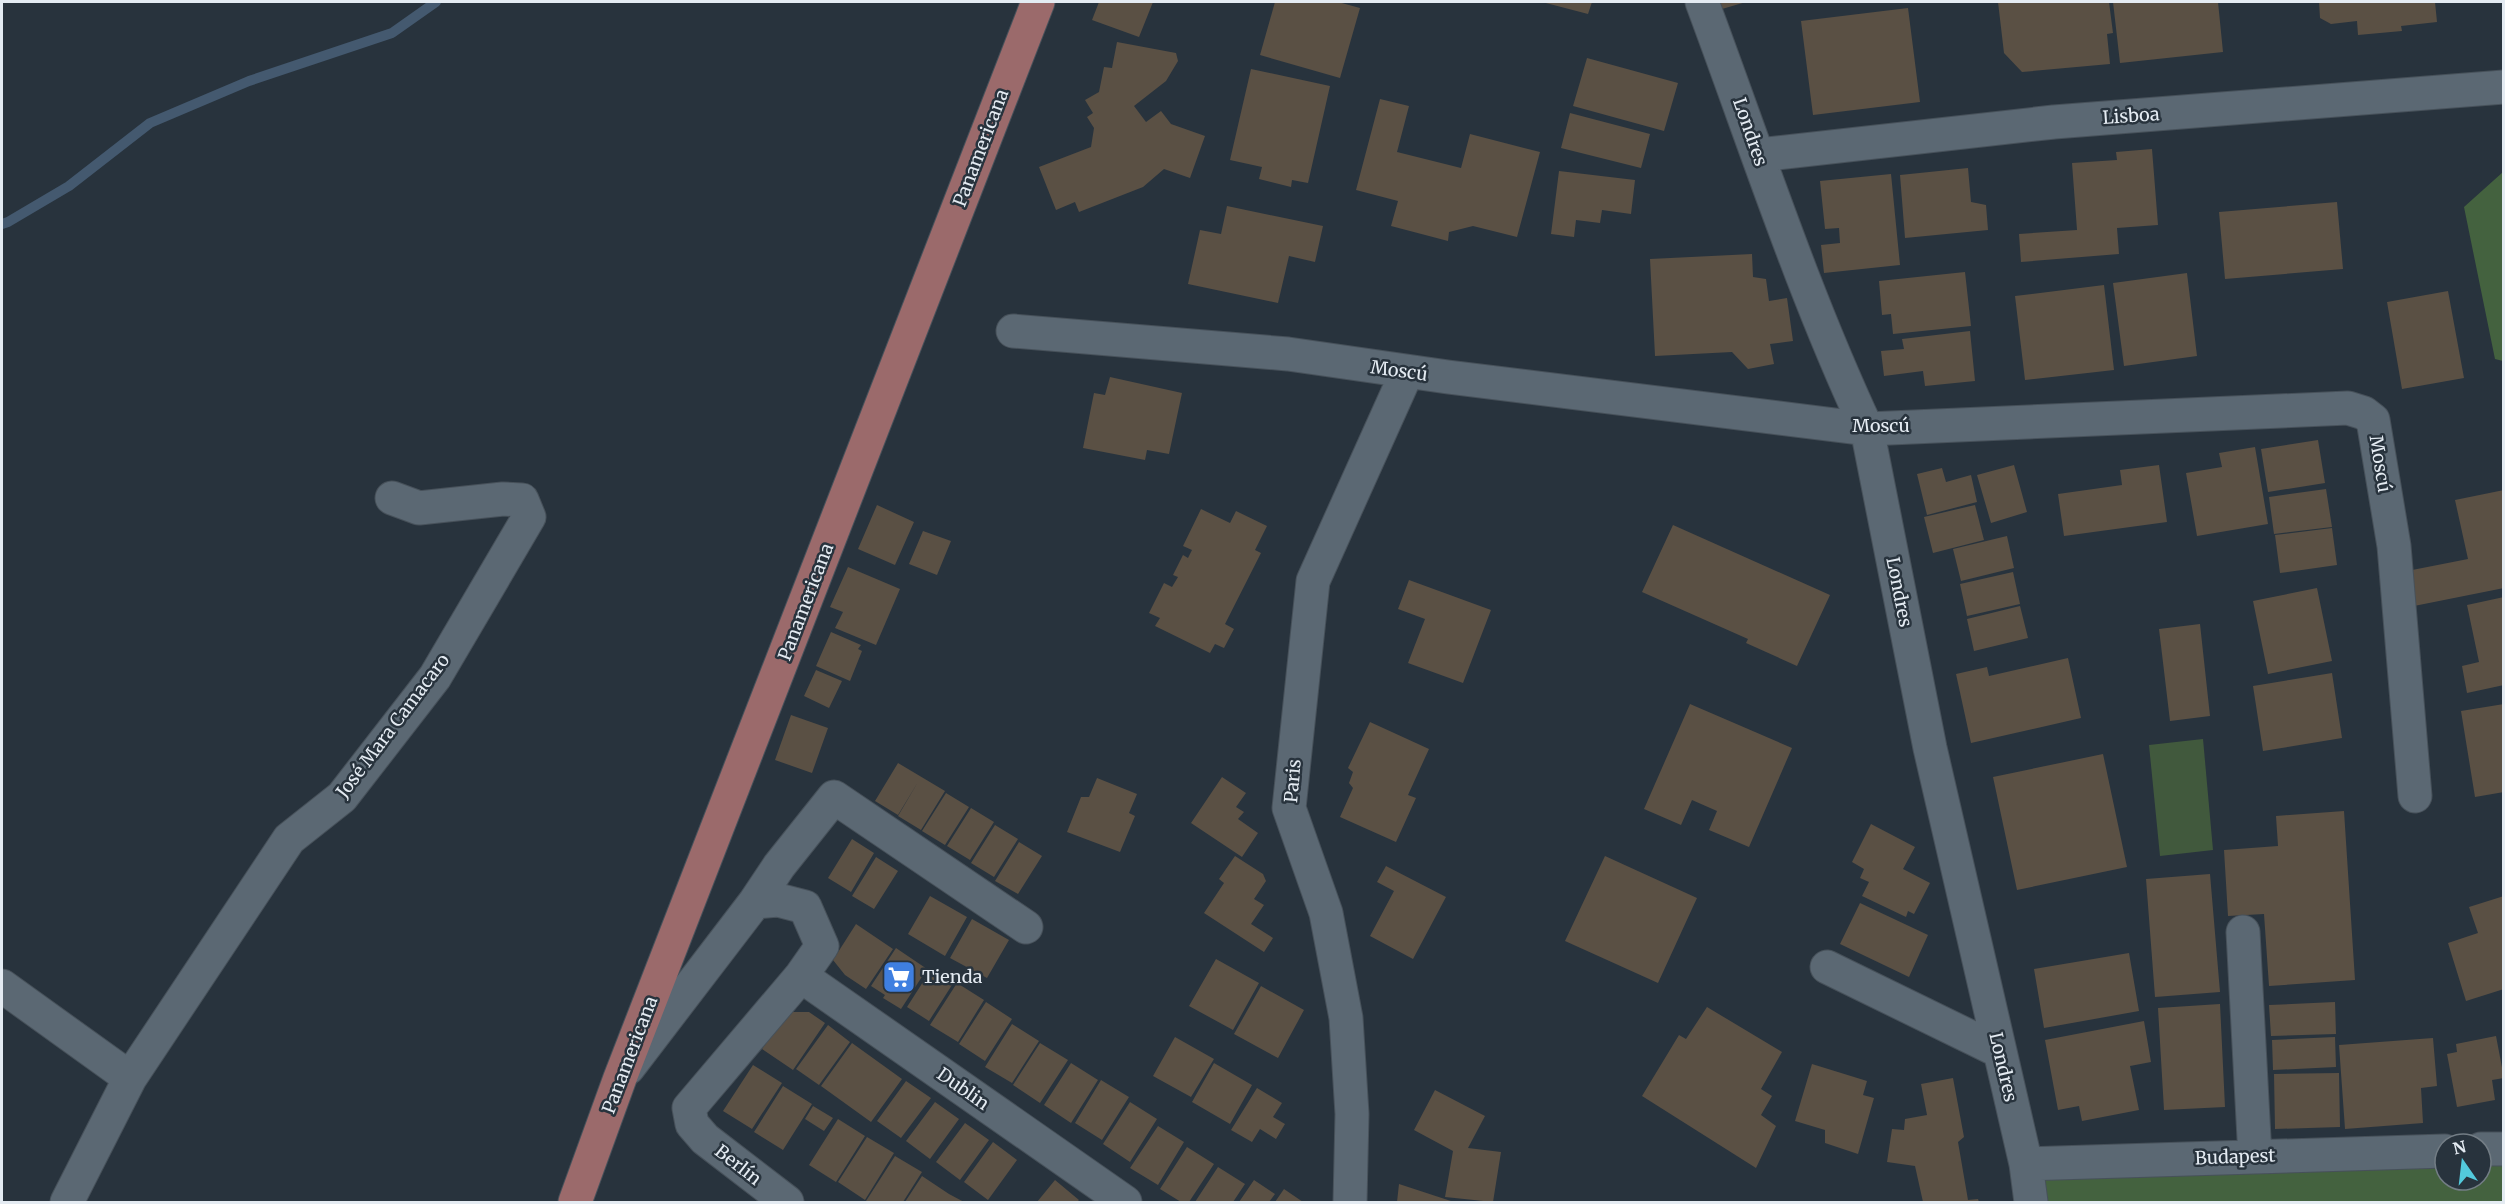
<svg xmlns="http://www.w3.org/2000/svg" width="2505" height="1204" font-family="Merriweather,serif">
  <rect width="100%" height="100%" fill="#28333d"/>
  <path fill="#41593d" d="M 2203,739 L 2213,850 L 2160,856 L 2149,745 Z"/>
  <path fill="#44623f" d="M 2503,172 L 2503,361 L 2495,359 L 2464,207 Z
    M 2503,1150 L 2503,1202 L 2046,1202 L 2041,1172 L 2445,1154 L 2445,1180 L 2481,1180 L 2481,1152 Z"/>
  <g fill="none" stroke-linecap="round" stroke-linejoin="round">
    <path stroke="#44596f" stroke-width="10" d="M 2,224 L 8,222 L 69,186 L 150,123 L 249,81 L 392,33 L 436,2"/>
  </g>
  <path fill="#5a5044" d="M 1099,2 L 1153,2 L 1139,37 L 1092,20 Z
    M 1275,2 L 1338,2 L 1360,8 L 1340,78 L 1260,55 Z
    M 1542,2 L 1592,2 L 1588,14 Z
    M 1719,2 L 1746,2 L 1722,9 Z
    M 1998,2 L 2109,2 L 2113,33 L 2107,34 L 2110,64 L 2022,72 L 2004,53 Z
    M 2113,2 L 2218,2 L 2223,52 L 2120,63 Z
    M 2319,2 L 2435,2 L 2437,22 L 2401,26 L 2402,31 L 2358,35 L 2357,21 L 2331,24 L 2320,18 Z
    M 1908,8 L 1920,102 L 1813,115 L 1801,21 Z
    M 1117,42 L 1176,53 L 1178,61 L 1166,81 L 1134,106 L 1146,122 L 1161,111 L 1171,124 L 1205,136 L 1190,178 L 1164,169 L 1143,187 L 1079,212 L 1075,202 L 1056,210 L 1039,167 L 1091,147 L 1094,128 L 1087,117 L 1093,113 L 1085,100 L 1099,92 L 1104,67 L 1112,68 Z
    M 1587,58 L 1678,83 L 1664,131 L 1573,106 Z
    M 1251,69 L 1330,86 L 1308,183 L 1292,180 L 1291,187 L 1259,179 L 1262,167 L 1230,160 Z
    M 1380,99 L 1409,106 L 1397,152 L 1461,168 L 1470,134 L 1540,152 L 1517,237 L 1473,226 L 1449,232 L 1448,241 L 1391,226 L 1398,201 L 1356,190 Z
    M 1570,113 L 1650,134 L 1641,168 L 1561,148 Z
    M 2152,149 L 2158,225 L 2117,228 L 2119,254 L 2021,262 L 2019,234 L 2077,230 L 2072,163 L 2117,160 L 2116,152 Z
    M 1968,168 L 1971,202 L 1986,205 L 1988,230 L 1905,238 L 1900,175 Z
    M 1559,171 L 1635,180 L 1631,214 L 1602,210 L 1600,223 L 1576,220 L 1574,237 L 1551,234 Z
    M 1891,174 L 1900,265 L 1824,273 L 1821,245 L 1840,243 L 1839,228 L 1825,229 L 1820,181 Z
    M 2337,202 L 2343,269 L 2225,279 L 2219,212 Z
    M 1227,206 L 1323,226 L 1315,262 L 1289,256 L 1278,303 L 1188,284 L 1200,230 L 1221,234 Z
    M 1752,254 L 1753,277 L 1766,279 L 1769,301 L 1787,298 L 1793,341 L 1770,344 L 1774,364 L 1748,369 L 1732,352 L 1655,356 L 1650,259 Z
    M 1965,272 L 1971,326 L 1893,334 L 1891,314 L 1882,315 L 1879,281 Z
    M 2187,273 L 2197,356 L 2124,366 L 2113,283 Z
    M 2104,285 L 2114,370 L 2025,380 L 2015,296 Z
    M 2448,291 L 2464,378 L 2402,389 L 2387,302 Z
    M 1970,331 L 1975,381 L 1925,386 L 1923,371 L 1884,376 L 1881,351 L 1904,349 L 1902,339 Z
    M 1110,377 L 1182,393 L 1169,454 L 1147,450 L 1145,460 L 1083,448 L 1094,393 L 1105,395 Z
    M 2318,440 L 2325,483 L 2268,492 L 2261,449 Z
    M 2255,447 L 2268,524 L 2197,536 L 2186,473 L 2222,467 L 2219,453 Z
    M 2014,465 L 2027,512 L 1991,523 L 1977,475 Z
    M 2159,465 L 2167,522 L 2064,536 L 2058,494 L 2122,485 L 2120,470 Z
    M 1942,468 L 1946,482 L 1971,475 L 1977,502 L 1927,515 L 1917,474 Z
    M 2326,489 L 2332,527 L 2274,534 L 2269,497 Z
    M 2504,490 L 2504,588 L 2414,606 L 2407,571 L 2468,559 L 2455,500 Z
    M 877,505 L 914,522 L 895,565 L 858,549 Z
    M 1975,505 L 1984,540 L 1933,553 L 1924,517 Z
    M 1201,509 L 1230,523 L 1236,511 L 1267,526 L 1255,550 L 1261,553 L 1225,624 L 1234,629 L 1224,648 L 1215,644 L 1210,653 L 1155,626 L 1160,618 L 1149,613 L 1164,583 L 1172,587 L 1178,577 L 1173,575 L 1183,555 L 1188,558 L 1192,550 L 1183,546 Z
    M 1673,525 L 1830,595 L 1797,666 L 1746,643 L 1748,639 L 1642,592 Z
    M 2332,528 L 2337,565 L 2280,573 L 2275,535 Z
    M 923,531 L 951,541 L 937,575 L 909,564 Z
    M 2007,536 L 2014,568 L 1961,581 L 1953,549 Z
    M 848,567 L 900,589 L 876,645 L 835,628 L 843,612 L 830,607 Z
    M 2013,572 L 2020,604 L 1967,616 L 1960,584 Z
    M 1409,580 L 1491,610 L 1463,683 L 1408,663 L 1425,619 L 1398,609 Z
    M 2317,588 L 2332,661 L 2268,674 L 2253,601 Z
    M 2504,597 L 2504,685 L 2467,693 L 2462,666 L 2479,662 L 2467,605 Z
    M 2020,606 L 2028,638 L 1974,651 L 1967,619 Z
    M 2200,624 L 2210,716 L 2170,721 L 2159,629 Z
    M 831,632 L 861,645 L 858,649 L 862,651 L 850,681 L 816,666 Z
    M 2068,658 L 2081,718 L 1971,743 L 1956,674 L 1987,667 L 1989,676 Z
    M 816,670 L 842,681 L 829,708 L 804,696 Z
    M 2332,673 L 2342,738 L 2263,751 L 2253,686 Z
    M 1690,704 L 1792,748 L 1749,847 L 1709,830 L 1717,811 L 1692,800 L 1681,825 L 1644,809 Z
    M 2504,704 L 2504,792 L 2475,797 L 2461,711 Z
    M 791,715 L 828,728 L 812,773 L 775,760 Z
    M 1370,722 L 1429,749 L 1408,795 L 1416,798 L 1396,842 L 1340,817 L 1353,788 L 1349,783 L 1353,772 L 1348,768 Z
    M 2103,754 L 2127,867 L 2017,890 L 1993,777 Z
    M 898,763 L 945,791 L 921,830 L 898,816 L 918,782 L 898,815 L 875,801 Z
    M 1222,777 L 1246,793 L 1236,807 L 1244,812 L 1238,819 L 1258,833 L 1242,857 L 1191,823 Z
    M 1097,778 L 1137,794 L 1129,813 L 1135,816 L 1120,852 L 1067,832 L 1081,797 L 1089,797 Z
    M 946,793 L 969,807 L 945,845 L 922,831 Z
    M 971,808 L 994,822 L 970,860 L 947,846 Z
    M 2344,811 L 2355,980 L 2269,986 L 2264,914 L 2228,916 L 2224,850 L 2278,846 L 2276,816 Z
    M 1871,824 L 1915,847 L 1903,869 L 1930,883 L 1914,914 L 1908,911 L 1906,917 L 1862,896 L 1869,882 L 1860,878 L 1864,869 L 1852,862 Z
    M 995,825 L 1018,839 L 994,877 L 971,863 Z
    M 852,839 L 874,853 L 851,892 L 828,878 Z
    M 1019,842 L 1042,856 L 1018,894 L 995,881 Z
    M 1235,856 L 1263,874 L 1266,881 L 1254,899 L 1264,905 L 1251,924 L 1273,938 L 1264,952 L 1204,913 L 1224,883 L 1219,879 Z
    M 1605,856 L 1697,898 L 1658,983 L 1565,941 Z
    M 876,857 L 898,871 L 874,909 L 852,896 Z
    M 1386,866 L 1446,897 L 1413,959 L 1370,936 L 1394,891 L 1377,882 Z
    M 2210,874 L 2220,992 L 2155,997 L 2146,879 Z
    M 930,896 L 967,917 L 945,956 L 908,934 Z
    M 2504,896 L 2504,989 L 2466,1001 L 2448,943 L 2478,933 L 2469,907 Z
    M 1860,903 L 1928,935 L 1909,977 L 1840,944 Z
    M 972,919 L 1009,940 L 987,978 L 950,958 Z
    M 856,924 L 893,949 L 866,989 L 845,975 L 833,960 Z
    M 896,948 L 927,969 L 901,1009 L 883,998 L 885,995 L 871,986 Z
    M 2129,953 L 2139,1011 L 2044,1028 L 2034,969 Z
    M 1216,959 L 1259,983 L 1233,1030 L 1189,1006 Z
    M 930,971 L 952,985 L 929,1021 L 907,1007 Z
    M 957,983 L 984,1000 L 958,1042 L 930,1025 Z
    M 1261,986 L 1304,1010 L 1278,1058 L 1234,1034 Z
    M 986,1002 L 1012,1019 L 985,1061 L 959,1044 Z
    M 2335,1002 L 2336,1034 L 2271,1036 L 2269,1005 Z
    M 2220,1004 L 2225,1107 L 2164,1110 L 2158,1008 Z
    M 1707,1007 L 1782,1052 L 1761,1089 L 1772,1096 L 1761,1115 L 1776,1126 L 1756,1168 L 1642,1096 L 1679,1035 L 1686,1039 Z
    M 791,1012 L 809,1012 L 825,1023 L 793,1070 L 762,1049 L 780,1022 Z
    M 2144,1021 L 2151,1062 L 2130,1066 L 2139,1110 L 2082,1121 L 2079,1106 L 2058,1110 L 2045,1040 Z
    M 1012,1024 L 1039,1041 L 1012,1083 L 985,1067 Z
    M 828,1025 L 850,1042 L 819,1085 L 796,1069 Z
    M 2496,1036 L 2504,1078 L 2492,1080 L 2495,1100 L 2457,1107 L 2447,1054 L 2457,1052 L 2456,1044 Z
    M 1175,1037 L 1214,1059 L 1191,1097 L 1153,1076 Z
    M 2335,1037 L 2336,1067 L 2273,1070 L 2272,1040 Z
    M 2433,1038 L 2437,1086 L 2421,1088 L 2423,1123 L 2345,1129 L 2339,1045 Z
    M 852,1043 L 902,1079 L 871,1122 L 821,1086 Z
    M 1040,1043 L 1068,1060 L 1040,1103 L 1013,1085 Z
    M 1071,1063 L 1098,1080 L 1071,1123 L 1044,1105 Z
    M 1214,1063 L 1252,1085 L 1230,1124 L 1192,1102 Z
    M 1812,1064 L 1867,1081 L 1863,1095 L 1874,1098 L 1858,1154 L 1825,1143 L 1825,1130 L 1795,1121 Z
    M 753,1065 L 782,1083 L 752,1129 L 723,1111 Z
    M 2339,1073 L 2340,1127 L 2275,1129 L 2274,1074 Z
    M 1953,1078 L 1964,1137 L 1958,1142 L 1968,1200 L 1978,1199 L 1979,1202 L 1923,1202 L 1915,1166 L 1887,1162 L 1892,1129 L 1904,1130 L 1905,1119 L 1927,1115 L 1921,1084 Z
    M 1101,1080 L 1129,1097 L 1102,1140 L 1075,1123 Z
    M 906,1081 L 931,1098 L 901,1138 L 877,1121 Z
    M 783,1086 L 812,1104 L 783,1150 L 754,1132 Z
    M 1257,1088 L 1282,1103 L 1273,1117 L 1285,1124 L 1276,1139 L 1260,1129 L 1252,1142 L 1231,1130 Z
    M 1435,1090 L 1485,1116 L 1468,1148 L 1501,1152 L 1493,1202 L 1445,1197 L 1453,1151 L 1414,1130 Z
    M 935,1102 L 959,1119 L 930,1159 L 906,1141 Z
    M 1130,1102 L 1157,1119 L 1130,1162 L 1103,1144 Z
    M 813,1106 L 833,1118 L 824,1131 L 805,1119 Z
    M 838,1119 L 865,1136 L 836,1182 L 809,1165 Z
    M 965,1123 L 989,1140 L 960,1180 L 936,1162 Z
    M 1158,1126 L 1184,1142 L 1158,1185 L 1130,1168 Z
    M 867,1137 L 894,1153 L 865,1200 L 838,1182 Z
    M 993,1142 L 1017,1160 L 988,1200 L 964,1182 Z
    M 1187,1147 L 1214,1164 L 1189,1202 L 1181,1202 L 1160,1189 Z
    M 895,1156 L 922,1172 L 903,1202 L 868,1202 L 866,1201 Z
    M 1218,1167 L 1245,1184 L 1233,1202 L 1195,1202 Z
    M 922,1176 L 949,1194 L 964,1202 L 905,1202 Z
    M 1055,1180 L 1079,1200 L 1077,1202 L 1037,1202 Z
    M 1254,1180 L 1275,1194 L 1269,1202 L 1239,1202 Z
    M 1399,1184 L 1454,1202 L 1397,1202 Z
    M 1284,1189 L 1303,1202 L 1275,1202 Z"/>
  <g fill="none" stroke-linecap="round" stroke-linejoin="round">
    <defs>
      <path id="minor" d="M 1702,2 C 1755,144 1802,290 1867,429 L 1930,748 L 2026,1164 L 2031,1202
        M 1759,155 L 2054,122 L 2504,87
        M 1013,331 L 1288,354 L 1448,377 L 1867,429 L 2348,408 L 2364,413 L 2373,420 L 2394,546 L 2415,796
        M 755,902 L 779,866 L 834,797 L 1026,927
        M 2243,932 L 2255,1157
        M 1827,967 L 1999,1051
        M 801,976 L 1125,1202
        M 2,986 L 130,1078
        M 628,1068 L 755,902 L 778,900 L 805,907 L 822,946 L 801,976 L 689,1108 L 692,1124 L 705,1139 L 787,1202
        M 2481,1149 L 2504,1149
        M 2026,1164 L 2445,1151
        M 67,1202 L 130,1078 L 289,839 L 342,797 L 435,677 L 529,517 L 522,500 L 503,499 L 419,508 L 392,498
        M 1350,1202 L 1352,1114 L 1346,1018 L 1326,913 L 1289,808 L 1313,581 L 1407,372"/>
      <path id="major" d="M 575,1202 L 620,1078 L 1038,2"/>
    </defs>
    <use href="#minor" stroke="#47515a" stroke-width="35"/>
    <use href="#major" stroke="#47515a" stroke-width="35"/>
    <use href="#minor" stroke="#5b6873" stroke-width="33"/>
    <use href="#major" stroke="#9b6a6b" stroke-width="33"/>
  </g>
  <defs>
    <symbol id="supermarket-square" viewBox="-11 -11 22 22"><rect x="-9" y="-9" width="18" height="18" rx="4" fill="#3f7fe0" stroke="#28333d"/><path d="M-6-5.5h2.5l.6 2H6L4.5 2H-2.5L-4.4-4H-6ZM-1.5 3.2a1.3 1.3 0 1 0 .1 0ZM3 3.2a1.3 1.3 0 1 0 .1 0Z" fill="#fff"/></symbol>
  </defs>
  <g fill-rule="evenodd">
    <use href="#supermarket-square" x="880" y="958" width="38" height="38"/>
  </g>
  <g text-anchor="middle" stroke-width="5" stroke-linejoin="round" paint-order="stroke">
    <g font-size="18" fill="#e4ebf2" stroke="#28333d">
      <text transform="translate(2131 116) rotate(-4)" y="6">Lisboa</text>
      <text transform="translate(1750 132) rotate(71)" y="6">Londres</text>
      <text transform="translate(981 148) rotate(-69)" y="6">Panamericana</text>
      <text transform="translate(1399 371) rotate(8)" y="6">Moscú</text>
      <text x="1881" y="432">Moscú</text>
      <text transform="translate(2380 464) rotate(81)" y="6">Moscú</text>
      <text transform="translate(1899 592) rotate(79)" y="6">Londres</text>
      <text transform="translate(806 602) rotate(-69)" y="6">Panamericana</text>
      <text transform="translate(393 726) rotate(-53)" y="6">José Mara Camacaro</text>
      <text transform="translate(1293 781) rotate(-85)" y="6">Paris</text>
      <text transform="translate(630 1055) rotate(-69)" y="6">Panamericana</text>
      <text transform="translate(2003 1067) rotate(77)" y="6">Londres</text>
      <text transform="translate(963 1089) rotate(35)" y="6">Dublin</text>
      <text transform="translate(2235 1157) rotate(-2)" y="6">Budapest</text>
      <text transform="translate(738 1165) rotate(38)" y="6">Berlín</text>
    </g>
    <g font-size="18" fill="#e4ebf2" stroke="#28333d" text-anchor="start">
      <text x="922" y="983">Tienda</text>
    </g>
  </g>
  <rect width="2505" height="1204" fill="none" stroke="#e4ebf2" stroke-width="6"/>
  <g transform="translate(2463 1162) rotate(346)"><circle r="28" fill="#28333d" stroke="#737d85" stroke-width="1.5"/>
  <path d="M0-4.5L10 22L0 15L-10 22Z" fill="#53cadc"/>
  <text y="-9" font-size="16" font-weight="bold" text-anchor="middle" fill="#e4ebf2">N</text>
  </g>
</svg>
